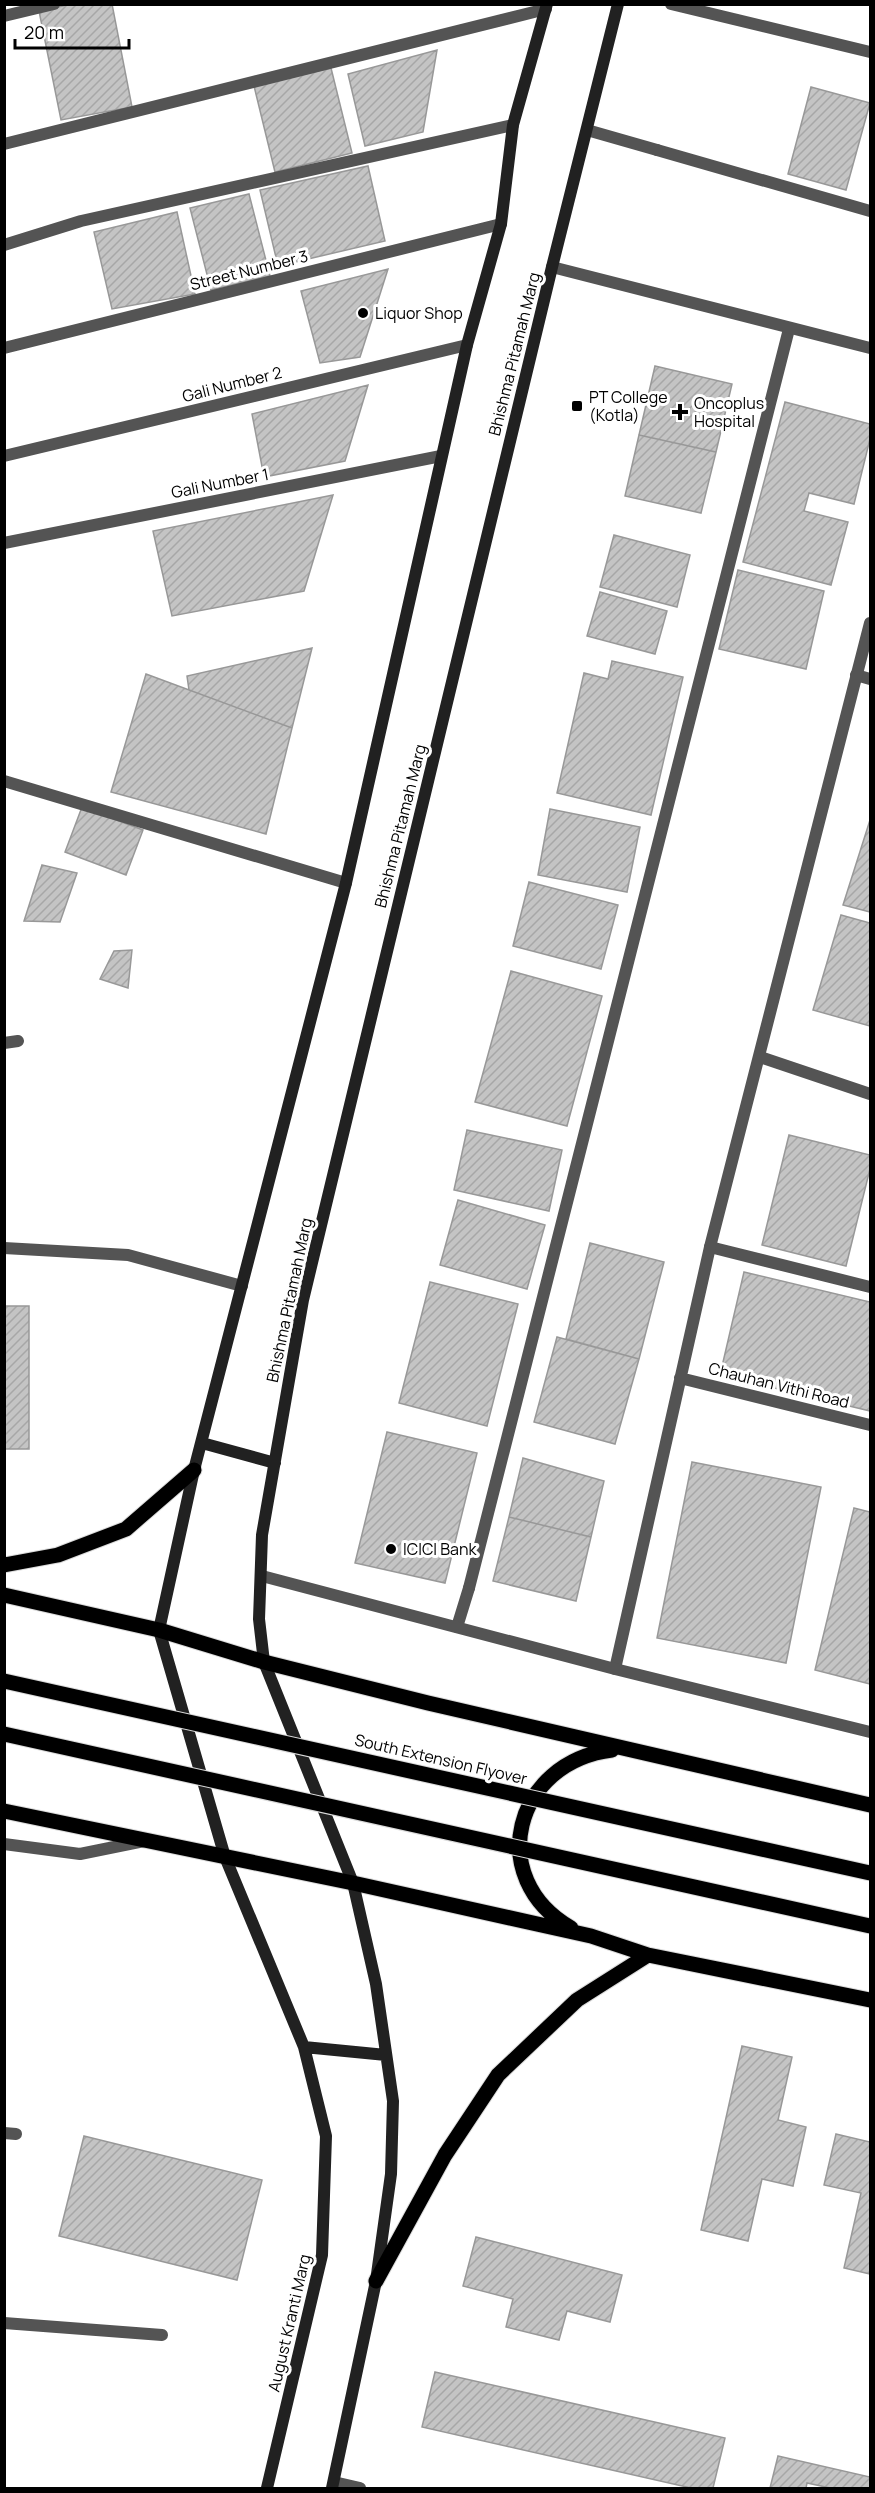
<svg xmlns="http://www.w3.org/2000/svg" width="875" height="2493" font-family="Manrope,sans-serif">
  <defs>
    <pattern id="building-hatch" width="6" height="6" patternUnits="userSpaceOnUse" patternTransform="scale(1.5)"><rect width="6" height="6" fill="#c4c4c4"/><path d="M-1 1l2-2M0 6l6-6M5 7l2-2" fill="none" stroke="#a7a7a7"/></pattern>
  </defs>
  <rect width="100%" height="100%" fill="#fff"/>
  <path fill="url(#building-hatch)" stroke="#989898" stroke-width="1.5" d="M 72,4 L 112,4 L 132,107 L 61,120 L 39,11 Z
    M 437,50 L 423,132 L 365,146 L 348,74 Z
    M 331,68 L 352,153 L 275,172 L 254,86 Z
    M 811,87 L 870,103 L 846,190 L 788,174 Z
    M 368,166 L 385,241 L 278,266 L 260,190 Z
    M 249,194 L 270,276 L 211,290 L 190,208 Z
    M 177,212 L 195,294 L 112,309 L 94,232 Z
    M 388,269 L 360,357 L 320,363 L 301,291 Z
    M 655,366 L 732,384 L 716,452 L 639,435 Z
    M 368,385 L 345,461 L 264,477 L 252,414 Z
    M 785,402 L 870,424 L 870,439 L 854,504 L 809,493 L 804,511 L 848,522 L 831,585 L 743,562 Z
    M 639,435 L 716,452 L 701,513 L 625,496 Z
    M 333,495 L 304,591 L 172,616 L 153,531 Z
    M 614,535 L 690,555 L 677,607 L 600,587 Z
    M 738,570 L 824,591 L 806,669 L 719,649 Z
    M 600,592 L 667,611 L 655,654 L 587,636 Z
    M 312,648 L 292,728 L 189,690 L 187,676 Z
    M 612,661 L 683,677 L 651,815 L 557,793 L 584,673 L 608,679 Z
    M 146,674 L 292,728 L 266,834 L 111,792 Z
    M 82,807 L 143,830 L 126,875 L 65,852 Z
    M 550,809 L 640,827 L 627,892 L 538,875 Z
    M 870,820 L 870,912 L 843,905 Z
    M 42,865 L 77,873 L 60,922 L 24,921 Z
    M 529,882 L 618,905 L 601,969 L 513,946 Z
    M 841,915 L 870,923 L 870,1026 L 813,1010 Z
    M 132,950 L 128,988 L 100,979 L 114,951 Z
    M 511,971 L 602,996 L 567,1126 L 475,1102 Z
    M 467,1130 L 562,1150 L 549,1211 L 454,1190 Z
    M 789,1135 L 870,1155 L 870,1169 L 846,1266 L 762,1245 Z
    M 458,1200 L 545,1225 L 527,1289 L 440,1265 Z
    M 590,1243 L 664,1262 L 639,1359 L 566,1339 Z
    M 744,1272 L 870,1302 L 870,1411 L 720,1375 Z
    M 430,1282 L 518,1304 L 487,1426 L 399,1403 Z
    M 4,1306 L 29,1306 L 29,1449 L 4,1449 Z
    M 557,1337 L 639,1359 L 615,1444 L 534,1422 Z
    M 387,1432 L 477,1453 L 445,1583 L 355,1563 Z
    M 523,1458 L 604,1481 L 591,1537 L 509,1517 Z
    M 692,1462 L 821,1487 L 786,1663 L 657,1638 Z
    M 854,1508 L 870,1512 L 870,1684 L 815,1670 Z
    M 509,1517 L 591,1537 L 576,1601 L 493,1581 Z
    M 742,2046 L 792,2057 L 778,2120 L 806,2127 L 793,2186 L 762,2179 L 748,2241 L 701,2230 Z
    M 836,2134 L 870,2142 L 870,2274 L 844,2268 L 861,2193 L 824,2185 Z
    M 84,2136 L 262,2180 L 237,2280 L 59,2236 Z
    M 476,2237 L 622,2275 L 610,2322 L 567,2311 L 559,2340 L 506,2327 L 513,2299 L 463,2286 Z
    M 435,2372 L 725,2438 L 713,2488 L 691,2488 L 422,2427 Z
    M 778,2456 L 870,2477 L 870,2488 L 830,2488 L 807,2483 L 806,2488 L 770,2488 Z"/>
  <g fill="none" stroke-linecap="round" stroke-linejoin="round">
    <defs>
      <path id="primary" d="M 4,1565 L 58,1555 L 126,1529 L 194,1470
        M 4,1595 L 159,1630 L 264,1662 L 428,1703 L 870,1805
        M 4,1811 L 353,1883 L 591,1936 L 648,1955 L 870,2000
        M 571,1928 C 484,1878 514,1762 612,1750
        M 376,2281 L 445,2155 L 498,2075 L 577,2000 L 648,1955"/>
    </defs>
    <use href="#primary" stroke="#dbdbdb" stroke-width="17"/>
    <path stroke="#545454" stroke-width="12" d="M 657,150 L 870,211
      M 856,675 L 870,679
      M 710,1247 L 870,1287
      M 469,1588 L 789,329"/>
    <path stroke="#545454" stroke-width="12" d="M 671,4 L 870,52
      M 4,16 L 54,4
      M 587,130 L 657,150
      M 4,144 L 546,9
      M 4,245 L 81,221 L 513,125
      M 552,267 L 870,348
      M 4,348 L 501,224
      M 4,456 L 467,345
      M 4,543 L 441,456
      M 4,781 L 346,883
      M 4,1043 L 18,1041
      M 760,1057 L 870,1094
      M 4,1248 L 128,1255 L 242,1286
      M 680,1378 L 870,1425
      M 457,1627 L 469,1588
      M 615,1669 L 710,1247 L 870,623
      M 4,2133 L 16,2134
      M 4,2323 L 162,2335
      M 334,2482 L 360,2488"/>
    <path stroke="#545454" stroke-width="12" d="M 262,1576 L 615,1669 L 870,1732
      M 4,1844 L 80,1854 L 144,1841"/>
    <path stroke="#212121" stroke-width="12" d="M 202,1443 L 275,1463
      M 304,2047 L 386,2055
      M 267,2488 L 322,2255 L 326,2136 L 304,2047 L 225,1857 L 159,1630 L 194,1470 L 346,883 L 467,345 L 501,224 L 513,125 L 547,4
      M 332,2488 L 376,2281 L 391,2174 L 393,2101 L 376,1984 L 353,1883 L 264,1662 L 259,1619 L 262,1535 L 303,1300 L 552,267 L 618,4"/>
    <use href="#primary" stroke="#000" stroke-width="15"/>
    <defs>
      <path id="primary-bridge" d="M 4,1681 L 870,1873
        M 4,1734 L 870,1926"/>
    </defs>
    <use href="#primary-bridge" stroke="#dbdbdb" stroke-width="17" stroke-linecap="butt"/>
    <use href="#primary-bridge" stroke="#000" stroke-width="15"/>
  </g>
  <g fill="#000" stroke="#fff" stroke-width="2">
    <circle cx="363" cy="313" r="6"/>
    <rect x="571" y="400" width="12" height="12" rx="3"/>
    <path d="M677 403h6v6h6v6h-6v6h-6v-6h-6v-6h6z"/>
    <circle cx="391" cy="1549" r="6"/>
  </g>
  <g text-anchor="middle" stroke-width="6" stroke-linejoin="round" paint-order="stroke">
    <g font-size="16" fill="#000" stroke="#fff">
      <text transform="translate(249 270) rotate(-14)" y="6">Street Number 3</text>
      <text transform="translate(514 354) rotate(-76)" y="6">Bhishma Pitamah Marg</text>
      <text transform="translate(232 384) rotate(-14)" y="6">Gali Number 2</text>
      <text transform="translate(220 483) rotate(-11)" y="6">Gali Number 1</text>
      <text transform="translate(400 826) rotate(-76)" y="6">Bhishma Pitamah Marg</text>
      <text transform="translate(289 1300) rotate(-78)" y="6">Bhishma Pitamah Marg</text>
      <text transform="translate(779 1385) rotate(14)" y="6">Chauhan Vithi Road</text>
      <text transform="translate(441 1759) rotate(13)" y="6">South Extension Flyover</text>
      <text transform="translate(289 2323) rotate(-77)" y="6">August Kranti Marg</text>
    </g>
    <g font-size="16" fill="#000" stroke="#fff" text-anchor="start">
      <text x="375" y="319">Liquor Shop</text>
      <text x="589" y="403">PT College<tspan x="589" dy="18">(Kotla)</tspan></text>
      <text x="694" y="409">Oncoplus<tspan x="694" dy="18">Hospital</tspan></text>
      <text x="403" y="1555">ICICI Bank</text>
    </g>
  </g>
  <rect width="875" height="2493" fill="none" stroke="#000000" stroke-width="12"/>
  <path d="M15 39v9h114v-9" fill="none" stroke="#000000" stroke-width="3"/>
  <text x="24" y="39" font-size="18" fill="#000000" stroke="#ffffff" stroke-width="4.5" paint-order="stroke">20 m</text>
</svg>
